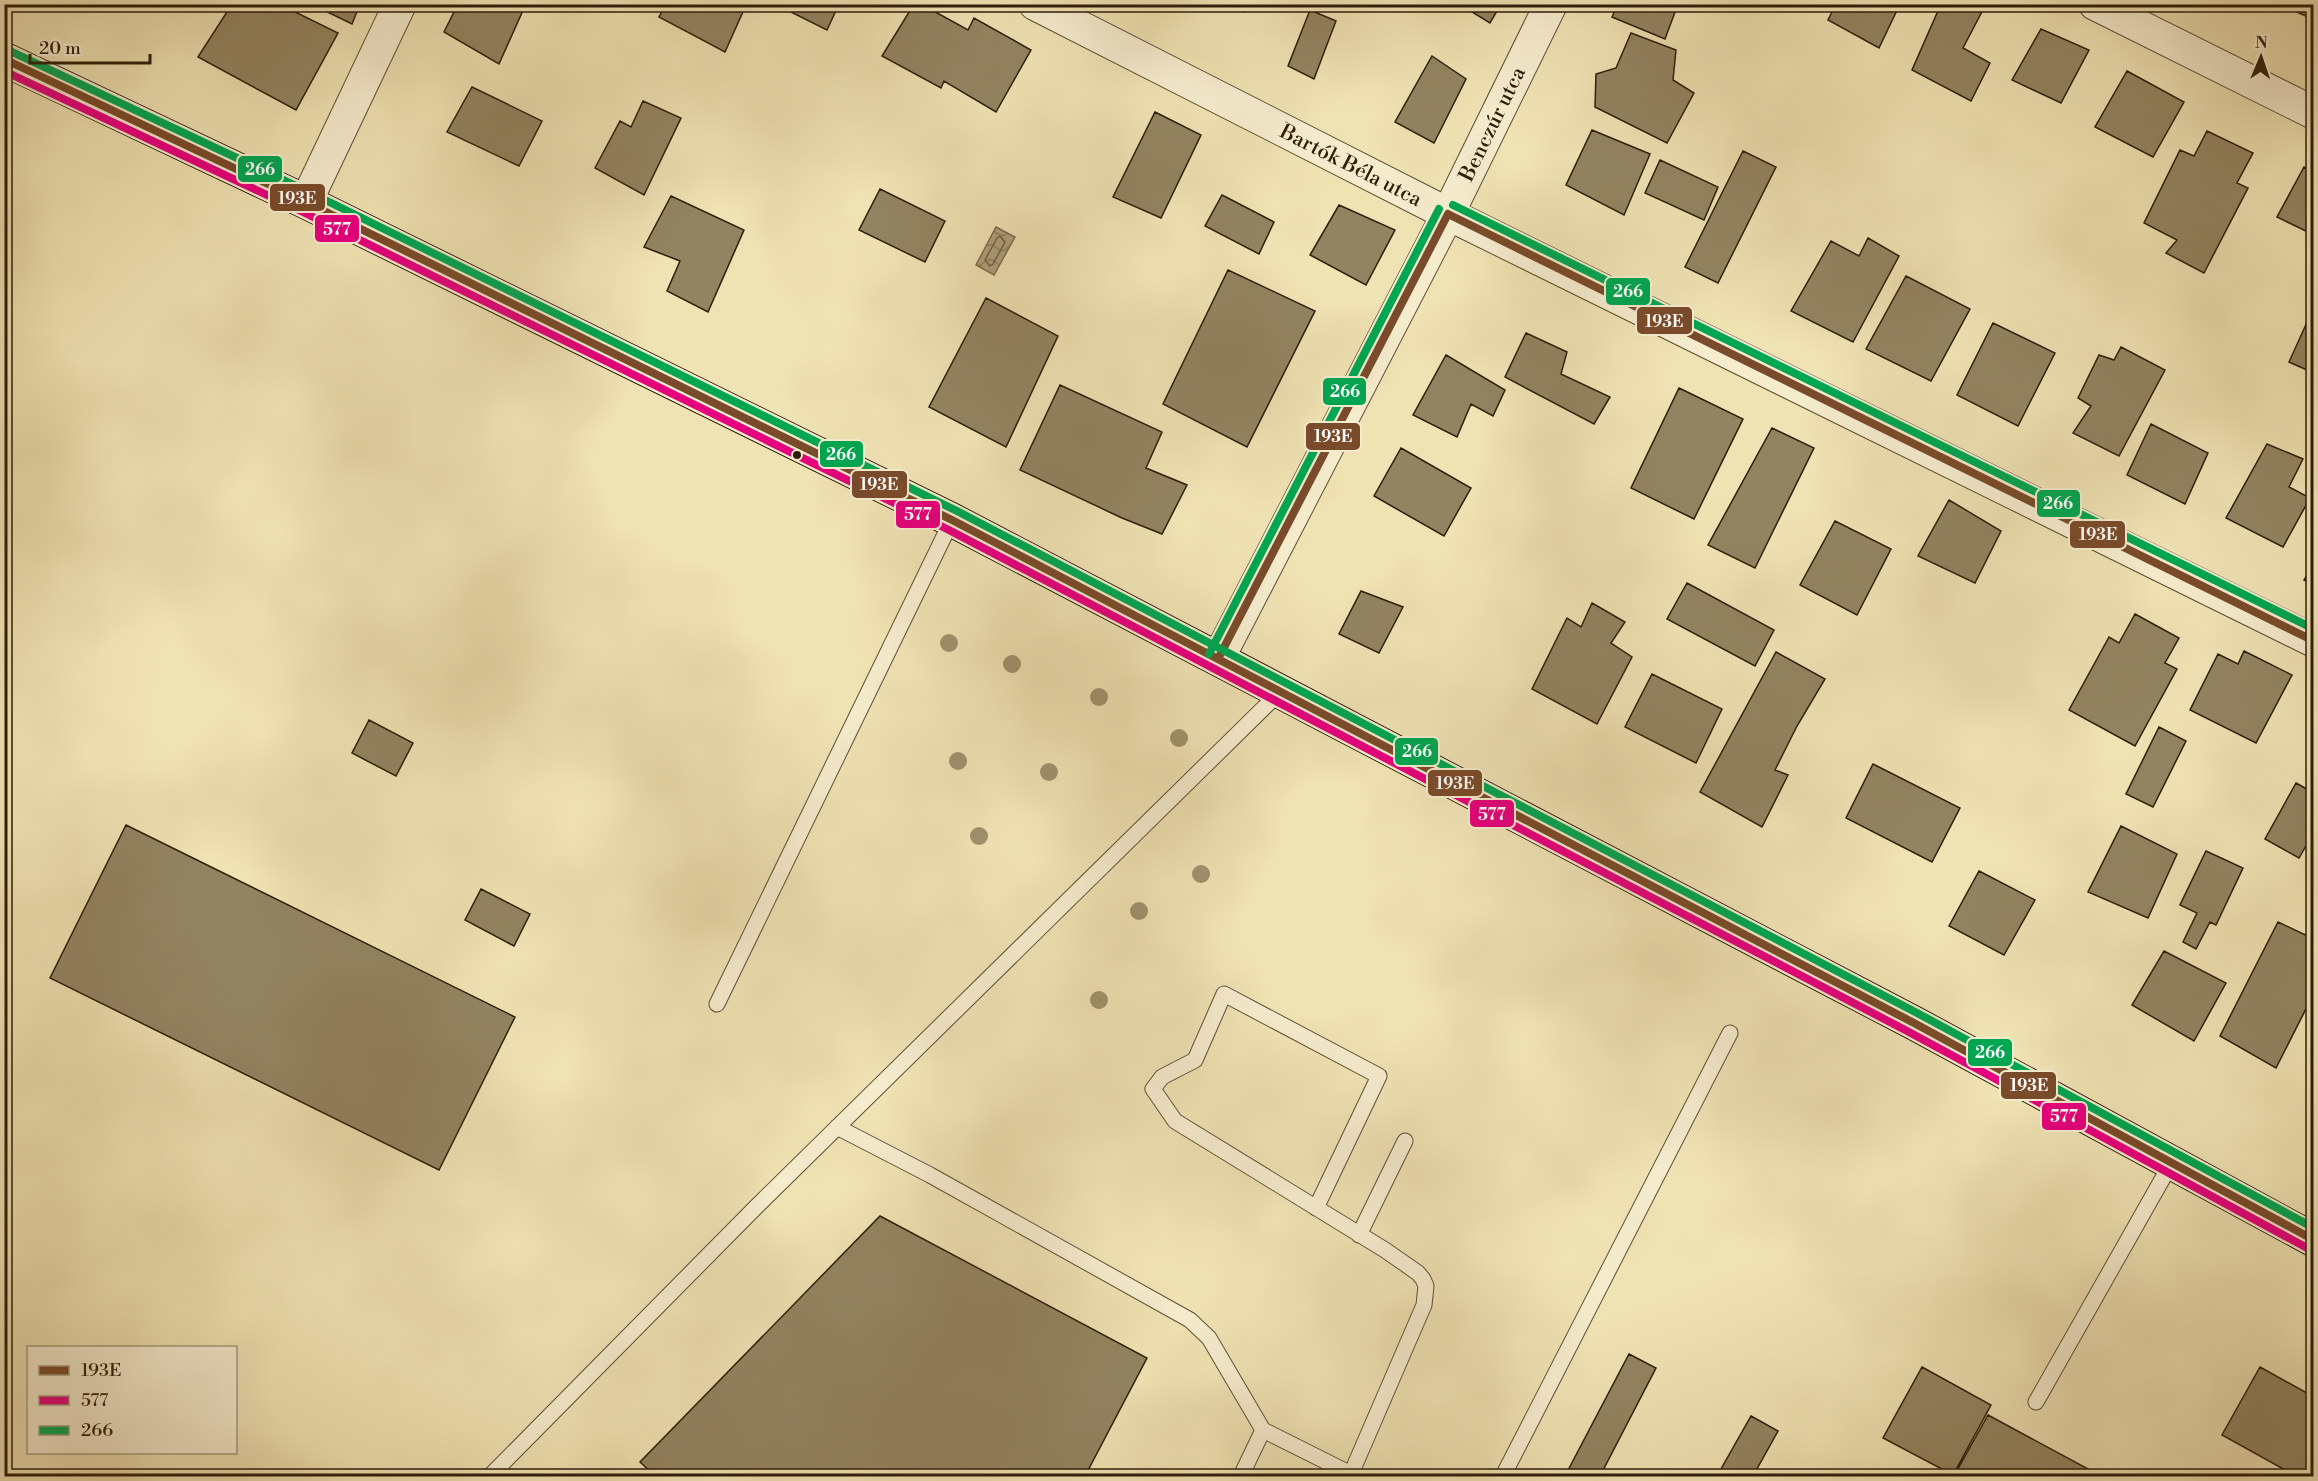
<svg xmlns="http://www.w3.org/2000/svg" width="2318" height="1481" font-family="'Libre Bodoni',serif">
  <defs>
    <pattern id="water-waves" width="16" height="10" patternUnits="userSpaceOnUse" patternTransform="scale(1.5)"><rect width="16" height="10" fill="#ad9f79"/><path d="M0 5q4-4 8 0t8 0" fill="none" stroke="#8d8161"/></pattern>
  </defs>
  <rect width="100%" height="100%" fill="#efe2b3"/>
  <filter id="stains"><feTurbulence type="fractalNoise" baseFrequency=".00333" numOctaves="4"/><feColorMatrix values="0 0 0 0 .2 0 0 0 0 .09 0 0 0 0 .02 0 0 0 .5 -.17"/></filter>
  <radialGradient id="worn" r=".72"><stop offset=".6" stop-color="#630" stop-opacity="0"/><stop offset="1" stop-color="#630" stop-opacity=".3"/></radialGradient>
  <path fill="url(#water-waves)" stroke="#7a6b4c" stroke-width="1.5" d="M 996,227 L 1015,237 L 994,275 L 976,265 Z"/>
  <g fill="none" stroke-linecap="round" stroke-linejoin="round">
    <path stroke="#6d5e40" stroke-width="1.5" d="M 1000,236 L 1005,242 L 993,264 L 990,266 L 985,260 L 997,238 Z"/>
  </g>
  <path fill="#928461" stroke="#2d1e08" stroke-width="1.5" d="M 232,4 L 279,4 L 338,33 L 296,110 L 198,57 Z
    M 311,4 L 360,4 L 352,24 Z
    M 458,4 L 516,4 L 524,8 L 499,64 L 444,32 Z
    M 666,4 L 746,4 L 746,5 L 725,52 L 659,17 Z
    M 775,4 L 839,4 L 827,30 Z
    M 914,4 L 921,4 L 968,30 L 974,18 L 1031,50 L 996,112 L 944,81 L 941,88 L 882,56 Z
    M 1227,4 L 1248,4 L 1244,12 Z
    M 1459,4 L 1501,4 L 1490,23 Z
    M 1618,4 L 1678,4 L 1665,39 L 1612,17 Z
    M 1836,4 L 1900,4 L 1879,48 L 1828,20 Z
    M 1941,4 L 1986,4 L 1963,48 L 1990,63 L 1971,101 L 1912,70 Z
    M 2279,4 L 2314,4 L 2314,9 L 2308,17 Z
    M 1310,10 L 1336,21 L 1314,79 L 1288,66 Z
    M 2041,29 L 2089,50 L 2061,103 L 2012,80 Z
    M 1631,33 L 1676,50 L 1673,80 L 1694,93 L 1667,143 L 1595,107 L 1596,74 L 1616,68 Z
    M 1432,56 L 1466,79 L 1434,143 L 1395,122 Z
    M 2127,71 L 2184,102 L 2153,157 L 2095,127 Z
    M 472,87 L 542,121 L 519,166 L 447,132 Z
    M 643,101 L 681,118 L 644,195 L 595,168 L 620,121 L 631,127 Z
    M 1155,112 L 1201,135 L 1161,218 L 1113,197 Z
    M 1592,130 L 1650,154 L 1624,215 L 1566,185 Z
    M 2207,131 L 2253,153 L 2237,183 L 2248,188 L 2204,273 L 2166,253 L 2177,240 L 2144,223 L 2180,150 L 2194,156 Z
    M 1743,151 L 1776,167 L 1718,283 L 1685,267 Z
    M 1660,160 L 1718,187 L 1704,220 L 1645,193 Z
    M 2304,167 L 2314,172 L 2314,235 L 2277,217 Z
    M 880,189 L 945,221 L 925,262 L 859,230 Z
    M 1222,195 L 1274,222 L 1259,254 L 1205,226 Z
    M 671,196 L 744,230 L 708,312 L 667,291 L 680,261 L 644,247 Z
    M 1339,205 L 1395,230 L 1366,285 L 1310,255 Z
    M 1868,238 L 1899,256 L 1853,342 L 1791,311 L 1831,241 L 1859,256 Z
    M 1228,270 L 1315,311 L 1247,447 L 1163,404 Z
    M 1906,276 L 1970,309 L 1931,381 L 1866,349 Z
    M 986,298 L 1058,336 L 1006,447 L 929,407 Z
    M 2308,320 L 2314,323 L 2314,373 L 2289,362 Z
    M 1993,323 L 2055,353 L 2018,426 L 1957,395 Z
    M 1526,333 L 1567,352 L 1561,374 L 1610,397 L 1594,424 L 1505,377 Z
    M 2121,347 L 2165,370 L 2119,456 L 2073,433 L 2091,406 L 2078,398 L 2099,355 L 2114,360 Z
    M 1446,355 L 1505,390 L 1493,416 L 1471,404 L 1457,437 L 1413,415 Z
    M 1060,385 L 1162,432 L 1146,468 L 1187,485 L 1162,534 L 1122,518 L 1020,470 Z
    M 1679,388 L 1743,419 L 1694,519 L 1631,488 Z
    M 2151,424 L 2208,453 L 2185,504 L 2127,475 Z
    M 1772,428 L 1814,448 L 1755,568 L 1708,545 Z
    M 2267,444 L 2303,459 L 2289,487 L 2310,498 L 2283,547 L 2226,518 Z
    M 1401,448 L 1471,488 L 1444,536 L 1374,496 Z
    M 1949,500 L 2001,531 L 1975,583 L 1918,556 Z
    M 1835,521 L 1891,549 L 1857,615 L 1800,585 Z
    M 2314,564 L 2314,585 L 2304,580 Z
    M 1687,583 L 1774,630 L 1755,666 L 1667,619 Z
    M 1361,591 L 1403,607 L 1379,653 L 1339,634 Z
    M 1592,603 L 1625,622 L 1611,643 L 1632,657 L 1597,724 L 1532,689 L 1567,618 L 1581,627 Z
    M 2135,614 L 2179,638 L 2165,663 L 2177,669 L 2135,746 L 2069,710 L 2109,637 L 2119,643 Z
    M 2244,651 L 2292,675 L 2256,743 L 2190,710 L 2218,654 L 2238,664 Z
    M 1776,652 L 1825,679 L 1797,726 L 1775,770 L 1788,775 L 1762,827 L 1700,792 Z
    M 1652,674 L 1722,709 L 1696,763 L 1625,727 Z
    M 369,720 L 413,743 L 396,776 L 352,753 Z
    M 2159,727 L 2186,741 L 2153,807 L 2126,794 Z
    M 1873,764 L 1960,808 L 1932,862 L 1846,818 Z
    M 2296,783 L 2314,793 L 2314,832 L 2299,858 L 2265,839 Z
    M 126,825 L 515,1017 L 439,1170 L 50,978 Z
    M 2121,826 L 2177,854 L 2148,918 L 2088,892 Z
    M 2206,851 L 2243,868 L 2216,925 L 2210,922 L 2196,949 L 2183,942 L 2197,913 L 2180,905 Z
    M 1979,871 L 2035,900 L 2004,955 L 1949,926 Z
    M 481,889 L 530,914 L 514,946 L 465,920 Z
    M 2278,922 L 2314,939 L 2314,993 L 2276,1068 L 2220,1036 Z
    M 2164,951 L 2226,983 L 2194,1041 L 2132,1005 Z
    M 880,1216 L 1147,1358 L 1085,1476 L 655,1476 L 640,1462 Z
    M 1629,1354 L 1656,1368 L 1600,1476 L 1565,1476 Z
    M 1922,1367 L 1991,1405 L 1953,1475 L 1883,1438 Z
    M 2260,1367 L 2314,1397 L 2314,1476 L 2296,1476 L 2222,1435 Z
    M 1988,1415 L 2101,1476 L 1954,1476 Z
    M 1751,1416 L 1778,1431 L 1753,1476 L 1717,1476 Z"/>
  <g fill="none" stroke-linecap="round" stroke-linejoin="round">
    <defs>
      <path id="lane" d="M 717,1004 L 952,520
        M 837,1127 L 930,1175 L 1190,1320 L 1209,1338 L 1263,1430 L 1241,1476
        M 1316,1208 L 1379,1076 L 1224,994 L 1195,1060 L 1162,1077 L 1153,1089 L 1175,1121 L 1385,1250 L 1418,1273 L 1423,1279 L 1426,1286 L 1424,1305 L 1351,1474
        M 1359,1235 L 1405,1141
        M 2036,1402 L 2172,1162
        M 1263,1430 L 1355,1476
        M 490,1476 L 757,1206 L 1281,691
        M 1503,1476 L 1730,1033"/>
      <path id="street" d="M 1035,4 L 1448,214 L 2314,641
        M 2095,4 L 2314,113
        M 306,202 L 400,4
        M 1218,659 L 1448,214 L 1551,4"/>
      <path id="secondary" d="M 4,59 L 306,202 L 952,520 L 1914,1023 L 2314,1240"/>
    </defs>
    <use href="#lane" stroke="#5e4f33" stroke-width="17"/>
    <use href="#street" stroke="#5e4f33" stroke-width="34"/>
    <use href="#secondary" stroke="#2d1e08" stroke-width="35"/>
    <use href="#lane" stroke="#f5ecce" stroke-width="15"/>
    <use href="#street" stroke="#f5ecce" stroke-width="32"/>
    <use href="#secondary" stroke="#f5ecce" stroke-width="33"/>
    <defs>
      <path id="bus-1" d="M 4,59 L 306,202 L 952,520 L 1914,1023 L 2314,1240
        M 1448,214 L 2314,641
        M 1218,659 L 1448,214"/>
      <path id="bus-2" d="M 4,71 L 301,211 L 947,529 L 1909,1032 L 2309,1249"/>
      <path id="bus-3" d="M 8,50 L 311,193 L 957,511 L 1919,1014 L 2314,1228
        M 1453,205 L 2314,629
        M 1209,654 L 1439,209"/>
    </defs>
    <use href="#bus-1" stroke="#f5ecce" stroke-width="12"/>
    <use href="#bus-2" stroke="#f5ecce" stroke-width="12"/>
    <use href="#bus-3" stroke="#f5ecce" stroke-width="12"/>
    <use href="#bus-1" stroke="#7a4b2a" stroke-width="8"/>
    <use href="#bus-2" stroke="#e5007d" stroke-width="8"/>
    <use href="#bus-3" stroke="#00a651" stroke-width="8"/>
  </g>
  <g fill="#9f916d">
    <circle cx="949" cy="643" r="9"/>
    <circle cx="1012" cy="664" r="9"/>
    <circle cx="1099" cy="697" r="9"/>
    <circle cx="1179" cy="738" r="9"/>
    <circle cx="958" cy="761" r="9"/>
    <circle cx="1049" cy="772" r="9"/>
    <circle cx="979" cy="836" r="9"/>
    <circle cx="1201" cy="874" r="9"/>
    <circle cx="1139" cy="911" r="9"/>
    <circle cx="1099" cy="1000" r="9"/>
  </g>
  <circle fill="#2d1e08" stroke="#f5ecce" stroke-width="2" cx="797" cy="455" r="5"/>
  <g text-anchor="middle" stroke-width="4.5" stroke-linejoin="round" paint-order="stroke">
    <g font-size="21" fill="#2d1e08" stroke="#f5ecce">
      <text transform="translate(1492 124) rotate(-64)" y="7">Benczúr utca</text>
      <text transform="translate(1351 165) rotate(27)" y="7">Bartók Béla utca</text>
    </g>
  </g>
  <g stroke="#f5ecce" stroke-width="2">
    <rect x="237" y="155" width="46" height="28" rx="6" fill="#00a651"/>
    <rect x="269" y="183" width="57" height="29" rx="6" fill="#7a4b2a"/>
    <rect x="314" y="214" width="46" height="29" rx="6" fill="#e5007d"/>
    <rect x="1605" y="277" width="46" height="29" rx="6" fill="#00a651"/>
    <rect x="1636" y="306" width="57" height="29" rx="6" fill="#7a4b2a"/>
    <rect x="1322" y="377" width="45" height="29" rx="6" fill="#00a651"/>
    <rect x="1305" y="422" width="56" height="29" rx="6" fill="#7a4b2a"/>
    <rect x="819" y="440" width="45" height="28" rx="6" fill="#00a651"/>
    <rect x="851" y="470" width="57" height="29" rx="6" fill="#7a4b2a"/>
    <rect x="2036" y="489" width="45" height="29" rx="6" fill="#00a651"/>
    <rect x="895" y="500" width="46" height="29" rx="6" fill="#e5007d"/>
    <rect x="2069" y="520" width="57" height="29" rx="6" fill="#7a4b2a"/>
    <rect x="1394" y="737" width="45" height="29" rx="6" fill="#00a651"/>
    <rect x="1427" y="769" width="56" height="28" rx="6" fill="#7a4b2a"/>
    <rect x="1469" y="799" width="46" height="29" rx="6" fill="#e5007d"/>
    <rect x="1967" y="1038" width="46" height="29" rx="6" fill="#00a651"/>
    <rect x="2000" y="1071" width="57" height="29" rx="6" fill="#7a4b2a"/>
    <rect x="2041" y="1102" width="46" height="29" rx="6" fill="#e5007d"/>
  </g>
  <g font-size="16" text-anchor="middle" font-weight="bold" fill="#fff">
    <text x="260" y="175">266</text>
    <text x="297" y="204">193E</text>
    <text x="337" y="235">577</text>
    <text x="1628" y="297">266</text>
    <text x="1664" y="327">193E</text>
    <text x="1345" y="397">266</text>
    <text x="1333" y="442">193E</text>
    <text x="841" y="460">266</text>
    <text x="879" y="490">193E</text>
    <text x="2058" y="509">266</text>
    <text x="918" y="520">577</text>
    <text x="2098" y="540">193E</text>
    <text x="1417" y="757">266</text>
    <text x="1455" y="789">193E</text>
    <text x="1492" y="820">577</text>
    <text x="1990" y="1058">266</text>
    <text x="2029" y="1091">193E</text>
    <text x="2064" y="1122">577</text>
  </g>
  <rect width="2318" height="1481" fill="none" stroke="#efe2b3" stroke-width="24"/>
  <rect x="6" y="6" width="2306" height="1469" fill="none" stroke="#2d1e08" stroke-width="3"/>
  <rect x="12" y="12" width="2294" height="1457" fill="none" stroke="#2d1e08" stroke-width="1.5"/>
  <rect x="27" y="1346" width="210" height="108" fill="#f5ecce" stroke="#a59a7f" stroke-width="1.5"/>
  <rect x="39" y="1366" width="30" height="9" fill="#7a4b2a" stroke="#a59a7f" stroke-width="1.5"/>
  <text x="81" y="1376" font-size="18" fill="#2d1e08">193E</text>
  <rect x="39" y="1396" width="30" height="9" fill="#e5007d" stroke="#a59a7f" stroke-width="1.5"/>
  <text x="81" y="1406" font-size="18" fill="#2d1e08">577</text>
  <rect x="39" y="1426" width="30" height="9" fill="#00a651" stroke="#a59a7f" stroke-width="1.5"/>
  <text x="81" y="1436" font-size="18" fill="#2d1e08">266</text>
  <g transform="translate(2261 57) rotate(2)" stroke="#f5ecce" stroke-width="4.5" paint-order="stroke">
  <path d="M0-4.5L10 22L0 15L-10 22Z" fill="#2d1e08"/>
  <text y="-9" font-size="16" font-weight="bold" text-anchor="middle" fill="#2d1e08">N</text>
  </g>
  <path d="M30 54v9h120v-9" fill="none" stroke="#2d1e08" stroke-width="3"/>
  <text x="39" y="54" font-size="18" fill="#2d1e08" stroke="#f5ecce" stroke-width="4.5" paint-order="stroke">20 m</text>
  <rect width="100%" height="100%" filter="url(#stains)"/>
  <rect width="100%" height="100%" fill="url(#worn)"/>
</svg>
